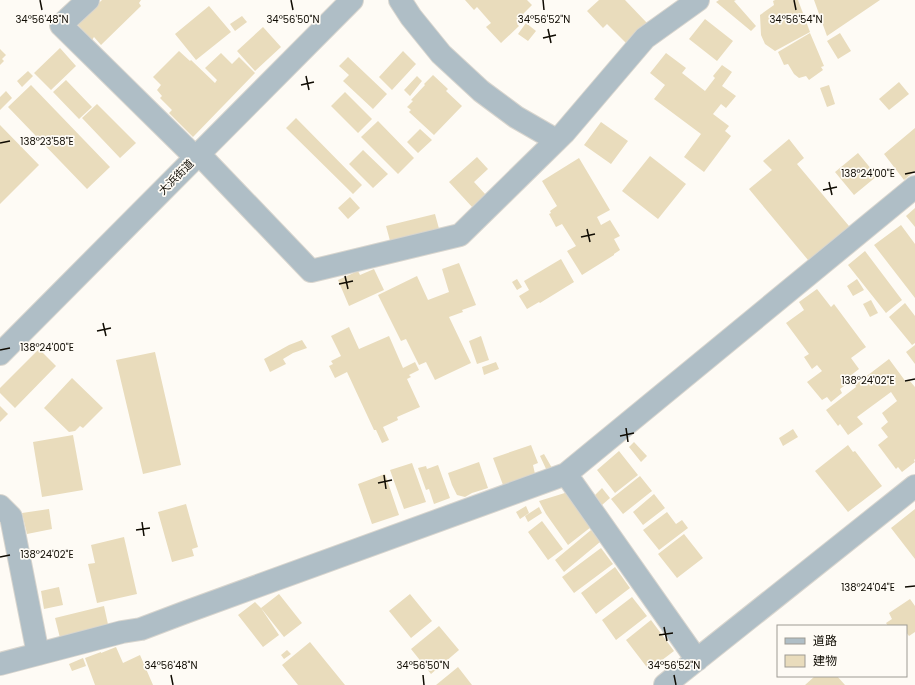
<svg xmlns="http://www.w3.org/2000/svg" width="915" height="685" font-family="Poppins,'Noto Sans JP',sans-serif">
  <rect width="100%" height="100%" fill="#fefbf5"/>
  <path fill="#e9dcbc" d="M 102,0 L 141,0 L 139,3 L 141,6 L 101,45 L 94,37 L 92,40 L 77,24 Z
    M 465,0 L 527,0 L 532,5 L 523,14 L 525,16 L 517,24 L 519,26 L 501,43 L 486,27 L 491,23 L 477,7 L 474,10 Z
    M 599,0 L 625,0 L 647,23 L 626,43 L 607,24 L 603,28 L 587,11 Z
    M 719,0 L 736,0 L 734,1 L 756,26 L 751,31 L 716,2 Z
    M 775,0 L 798,0 L 810,32 L 775,51 L 765,44 L 761,35 L 760,15 L 774,5 L 773,1 Z
    M 814,0 L 880,0 L 827,36 Z
    M 209,6 L 231,32 L 196,60 L 175,34 Z
    M 242,16 L 247,22 L 235,31 L 230,24 Z
    M 705,19 L 733,41 L 717,61 L 689,39 Z
    M 526,23 L 536,31 L 528,41 L 518,34 Z
    M 263,27 L 281,47 L 255,71 L 237,51 Z
    M 810,33 L 824,66 L 821,67 L 823,70 L 809,80 L 806,76 L 799,78 L 794,74 L 788,64 L 784,65 L 778,52 Z
    M 840,33 L 851,51 L 838,59 L 827,41 Z
    M 60,48 L 76,66 L 51,90 L 34,73 Z
    M 0,49 L 6,55 L 2,59 L 4,61 L 0,65 Z
    M 179,51 L 190,61 L 191,60 L 215,83 L 217,80 L 205,68 L 221,53 L 232,64 L 239,57 L 255,73 L 193,137 L 169,113 L 172,110 L 160,98 L 162,96 L 157,90 L 161,85 L 153,77 Z
    M 403,51 L 416,64 L 392,90 L 379,77 Z
    M 666,53 L 686,68 L 682,73 L 705,91 L 715,78 L 713,76 L 722,65 L 732,72 L 722,86 L 736,96 L 726,108 L 721,104 L 713,114 L 729,126 L 725,131 L 731,136 L 704,172 L 684,157 L 701,134 L 654,99 L 665,85 L 650,73 Z
    M 348,57 L 387,94 L 373,109 L 343,81 L 349,75 L 339,66 Z
    M 28,71 L 33,76 L 22,87 L 17,81 Z
    M 433,75 L 448,89 L 446,91 L 462,106 L 434,135 L 409,112 L 411,110 L 407,107 L 413,101 L 411,100 L 425,85 L 424,84 Z
    M 417,76 L 422,81 L 410,96 L 404,90 Z
    M 66,80 L 92,107 L 79,119 L 53,92 Z
    M 899,82 L 909,94 L 889,110 L 879,99 Z
    M 31,85 L 110,167 L 87,189 L 8,107 Z
    M 829,85 L 835,104 L 827,107 L 820,88 Z
    M 6,91 L 12,98 L 0,110 L 0,97 Z
    M 345,92 L 372,119 L 358,133 L 331,106 Z
    M 97,104 L 136,143 L 120,158 L 82,118 Z
    M 296,118 L 362,185 L 353,194 L 286,128 Z
    M 378,121 L 414,158 L 398,174 L 361,137 Z
    M 601,122 L 628,141 L 611,164 L 584,145 Z
    M 0,125 L 39,165 L 0,204 Z
    M 915,128 L 915,171 L 904,180 L 884,154 Z
    M 420,129 L 432,140 L 418,153 L 407,142 Z
    M 789,139 L 804,158 L 797,164 L 854,232 L 813,266 L 749,189 L 772,170 L 763,161 Z
    M 363,150 L 388,174 L 373,188 L 349,164 Z
    M 858,153 L 877,176 L 854,195 L 835,172 Z
    M 650,156 L 686,184 L 658,219 L 622,191 Z
    M 477,157 L 488,169 L 474,182 L 486,195 L 473,208 L 449,182 Z
    M 579,158 L 610,210 L 597,217 L 601,225 L 610,220 L 620,236 L 614,239 L 620,250 L 614,254 L 614,255 L 582,275 L 567,251 L 576,246 L 562,224 L 556,227 L 549,214 L 551,213 L 550,211 L 557,206 L 542,181 Z
    M 350,197 L 360,208 L 348,219 L 338,208 Z
    M 915,208 L 915,227 L 906,216 Z
    M 435,214 L 441,236 L 392,248 L 386,226 Z
    M 901,225 L 915,244 L 915,298 L 874,245 Z
    M 865,251 L 902,300 L 886,313 L 848,265 Z
    M 561,259 L 574,282 L 540,303 L 539,302 L 527,309 L 519,296 L 529,290 L 524,281 Z
    M 459,263 L 476,305 L 462,310 L 463,312 L 449,317 L 471,363 L 435,380 L 426,362 L 419,365 L 406,339 L 401,341 L 378,295 L 417,276 L 428,300 L 449,292 L 442,269 Z
    M 374,269 L 384,290 L 349,306 L 338,280 L 358,271 L 360,275 Z
    M 517,279 L 522,287 L 517,290 L 512,282 Z
    M 857,279 L 864,290 L 853,296 L 847,286 Z
    M 817,289 L 831,307 L 834,304 L 866,347 L 851,358 L 859,369 L 850,376 L 852,380 L 840,389 L 842,393 L 831,402 L 827,397 L 822,400 L 807,382 L 822,371 L 817,365 L 812,369 L 804,357 L 809,354 L 786,323 L 804,310 L 799,302 Z
    M 871,300 L 878,313 L 870,317 L 863,304 Z
    M 905,303 L 915,316 L 915,343 L 912,345 L 889,317 Z
    M 349,327 L 359,349 L 389,336 L 403,368 L 415,362 L 419,370 L 409,375 L 411,377 L 407,379 L 420,407 L 397,417 L 398,420 L 383,427 L 389,440 L 382,443 L 376,430 L 374,430 L 347,372 L 335,378 L 329,366 L 333,364 L 331,361 L 341,356 L 331,336 Z
    M 481,336 L 489,360 L 477,364 L 469,341 Z
    M 302,340 L 307,348 L 293,353 L 283,359 L 286,364 L 270,372 L 264,359 L 289,345 Z
    M 915,345 L 915,364 L 906,352 Z
    M 39,349 L 56,366 L 15,408 L 0,393 L 0,388 Z
    M 155,352 L 181,465 L 143,474 L 116,360 Z
    M 889,359 L 906,382 L 909,380 L 915,387 L 915,459 L 914,460 L 915,462 L 902,472 L 898,467 L 896,469 L 878,445 L 888,437 L 881,428 L 888,422 L 882,413 L 897,401 L 891,392 L 857,417 L 863,424 L 848,435 L 840,424 L 838,426 L 826,410 L 856,387 L 855,385 Z
    M 496,362 L 499,369 L 484,375 L 482,367 Z
    M 72,378 L 103,408 L 83,428 L 80,426 L 75,431 L 69,432 L 44,408 Z
    M 0,406 L 8,414 L 0,422 Z
    M 793,429 L 798,437 L 783,446 L 779,438 Z
    M 73,435 L 83,490 L 42,497 L 33,442 Z
    M 634,442 L 647,456 L 641,462 L 629,447 Z
    M 531,445 L 538,463 L 533,465 L 535,474 L 503,485 L 493,458 Z
    M 848,445 L 853,452 L 855,451 L 882,486 L 848,512 L 815,471 Z
    M 619,451 L 638,475 L 615,493 L 597,470 Z
    M 544,454 L 552,468 L 547,471 L 540,456 Z
    M 479,462 L 488,488 L 472,493 L 465,497 L 457,495 L 452,485 L 448,473 Z
    M 412,463 L 426,502 L 404,509 L 390,470 Z
    M 438,465 L 450,498 L 434,504 L 429,489 L 426,490 L 418,468 L 426,466 L 427,469 Z
    M 385,474 L 399,515 L 372,524 L 358,484 Z
    M 640,476 L 652,491 L 623,514 L 611,499 Z
    M 602,488 L 610,498 L 602,505 L 595,495 Z
    M 568,492 L 591,527 L 568,545 L 546,514 L 539,501 Z
    M 654,494 L 665,508 L 643,525 L 633,512 Z
    M 186,504 L 198,547 L 192,549 L 194,556 L 172,562 L 158,512 Z
    M 526,506 L 529,513 L 520,519 L 516,512 Z
    M 539,507 L 542,513 L 528,522 L 525,516 Z
    M 49,509 L 52,529 L 27,534 L 22,513 Z
    M 915,509 L 915,559 L 891,528 Z
    M 667,512 L 676,524 L 682,520 L 688,528 L 659,550 L 643,530 Z
    M 542,521 L 563,549 L 548,560 L 528,532 Z
    M 591,530 L 600,542 L 564,572 L 555,560 Z
    M 684,534 L 703,558 L 677,578 L 658,554 Z
    M 124,537 L 137,594 L 97,603 L 88,564 L 95,563 L 91,545 Z
    M 601,548 L 613,564 L 574,593 L 562,577 Z
    M 615,567 L 630,588 L 596,614 L 581,593 Z
    M 59,587 L 63,605 L 44,609 L 41,591 Z
    M 279,594 L 302,623 L 284,637 L 261,608 Z
    M 410,594 L 432,621 L 411,638 L 389,611 Z
    M 632,597 L 647,616 L 616,640 L 602,620 Z
    M 910,599 L 915,606 L 915,632 L 909,636 L 906,632 L 906,626 L 888,626 L 886,623 L 892,619 L 889,613 Z
    M 255,602 L 261,608 L 279,635 L 263,647 L 238,615 Z
    M 104,606 L 109,629 L 61,642 L 55,618 Z
    M 651,620 L 674,651 L 649,670 L 626,640 Z
    M 439,626 L 459,650 L 431,674 L 411,649 Z
    M 310,642 L 345,685 L 298,685 L 282,665 Z
    M 116,647 L 123,663 L 140,655 L 153,685 L 95,685 L 85,658 L 101,652 L 101,653 Z
    M 287,650 L 291,654 L 284,659 L 281,655 Z
    M 83,658 L 86,666 L 72,671 L 69,664 Z
    M 458,667 L 472,685 L 436,685 Z
    M 815,676 L 837,676 L 845,685 L 805,685 Z"/>
  <g fill="none" stroke-linecap="round" stroke-linejoin="round">
    <defs>
      <path id="minor" d="M 88,0 L 61,25 L 195,157
        M 400,0 L 411,17 L 441,54 L 481,91 L 516,117 L 556,140
        M 199,154 L 311,271 L 460,235 L 564,133 L 645,38 L 698,0
        M 0,354 L 352,0
        M 566,474 L 697,660
        M 0,506 L 11,517 L 38,654
        M 0,664 L 122,632 L 141,629 L 186,612 L 566,474 L 915,187
        M 665,685 L 915,486"/>
    </defs>
    <use href="#minor" stroke="#d8d5ce" stroke-width="24"/>
    <use href="#minor" stroke="#afbec6" stroke-width="22"/>
  </g>
  <path fill="none" stroke="#0f0b02" stroke-width="1.5" d="M 40,0 L 42,10M 291,0 L 293,10M 543,0 L 544,10M 794,0 L 796,10M 548,29 L 551,43M 543,38 L 556,35M 306,76 L 309,90M 301,85 L 314,82M 0,143 L 10,141M 905,174 L 915,172M 829,182 L 832,195M 823,190 L 837,187M 587,229 L 590,242M 581,237 L 595,234M 345,276 L 348,289M 339,284 L 353,281M 103,323 L 106,336M 97,331 L 111,328M 0,350 L 10,348M 905,381 L 915,379M 626,428 L 628,442M 620,436 L 634,433M 384,475 L 386,489M 378,483 L 392,480M 142,522 L 144,536M 136,530 L 150,528M 0,557 L 10,555M 905,587 L 915,586M 664,627 L 667,641M 659,635 L 673,633M 171,675 L 173,685M 423,675 L 424,685M 674,675 L 676,685"/>
  <g text-anchor="middle" stroke-width="3.5" stroke-linejoin="round" paint-order="stroke">
    <g font-size="11" fill="#0f0b02" stroke="#fefbf5">
      <text transform="translate(176 177) rotate(-45)" y="4">大浜街道</text>
    </g>
  </g>
  <g font-size="10" text-anchor="middle" fill="#0f0b02" stroke="#fefbf5" stroke-width="3.5" stroke-linejoin="round" paint-order="stroke">
    <text x="42" y="23">34°56'48"N</text>
    <text x="293" y="23">34°56'50"N</text>
    <text x="544" y="23">34°56'52"N</text>
    <text x="796" y="23">34°56'54"N</text>
    <text x="47" y="145">138°23'58"E</text>
    <text x="868" y="177">138°24'00"E</text>
    <text x="47" y="351">138°24'00"E</text>
    <text x="868" y="384">138°24'02"E</text>
    <text x="47" y="558">138°24'02"E</text>
    <text x="868" y="591">138°24'04"E</text>
    <text x="171" y="669">34°56'48"N</text>
    <text x="423" y="669">34°56'50"N</text>
    <text x="674" y="669">34°56'52"N</text>
  </g>
  <rect x="777" y="625" width="130" height="52" fill="#fefbf5" stroke="#9e9b94"/>
  <rect x="785" y="638" width="20" height="6" fill="#afbec6" stroke="#9e9b94"/>
  <text x="813" y="645" font-size="12" fill="#0f0b02">道路</text>
  <rect x="785" y="655" width="20" height="12" fill="#e9dcbc" stroke="#9e9b94"/>
  <text x="813" y="665" font-size="12" fill="#0f0b02">建物</text>
</svg>
